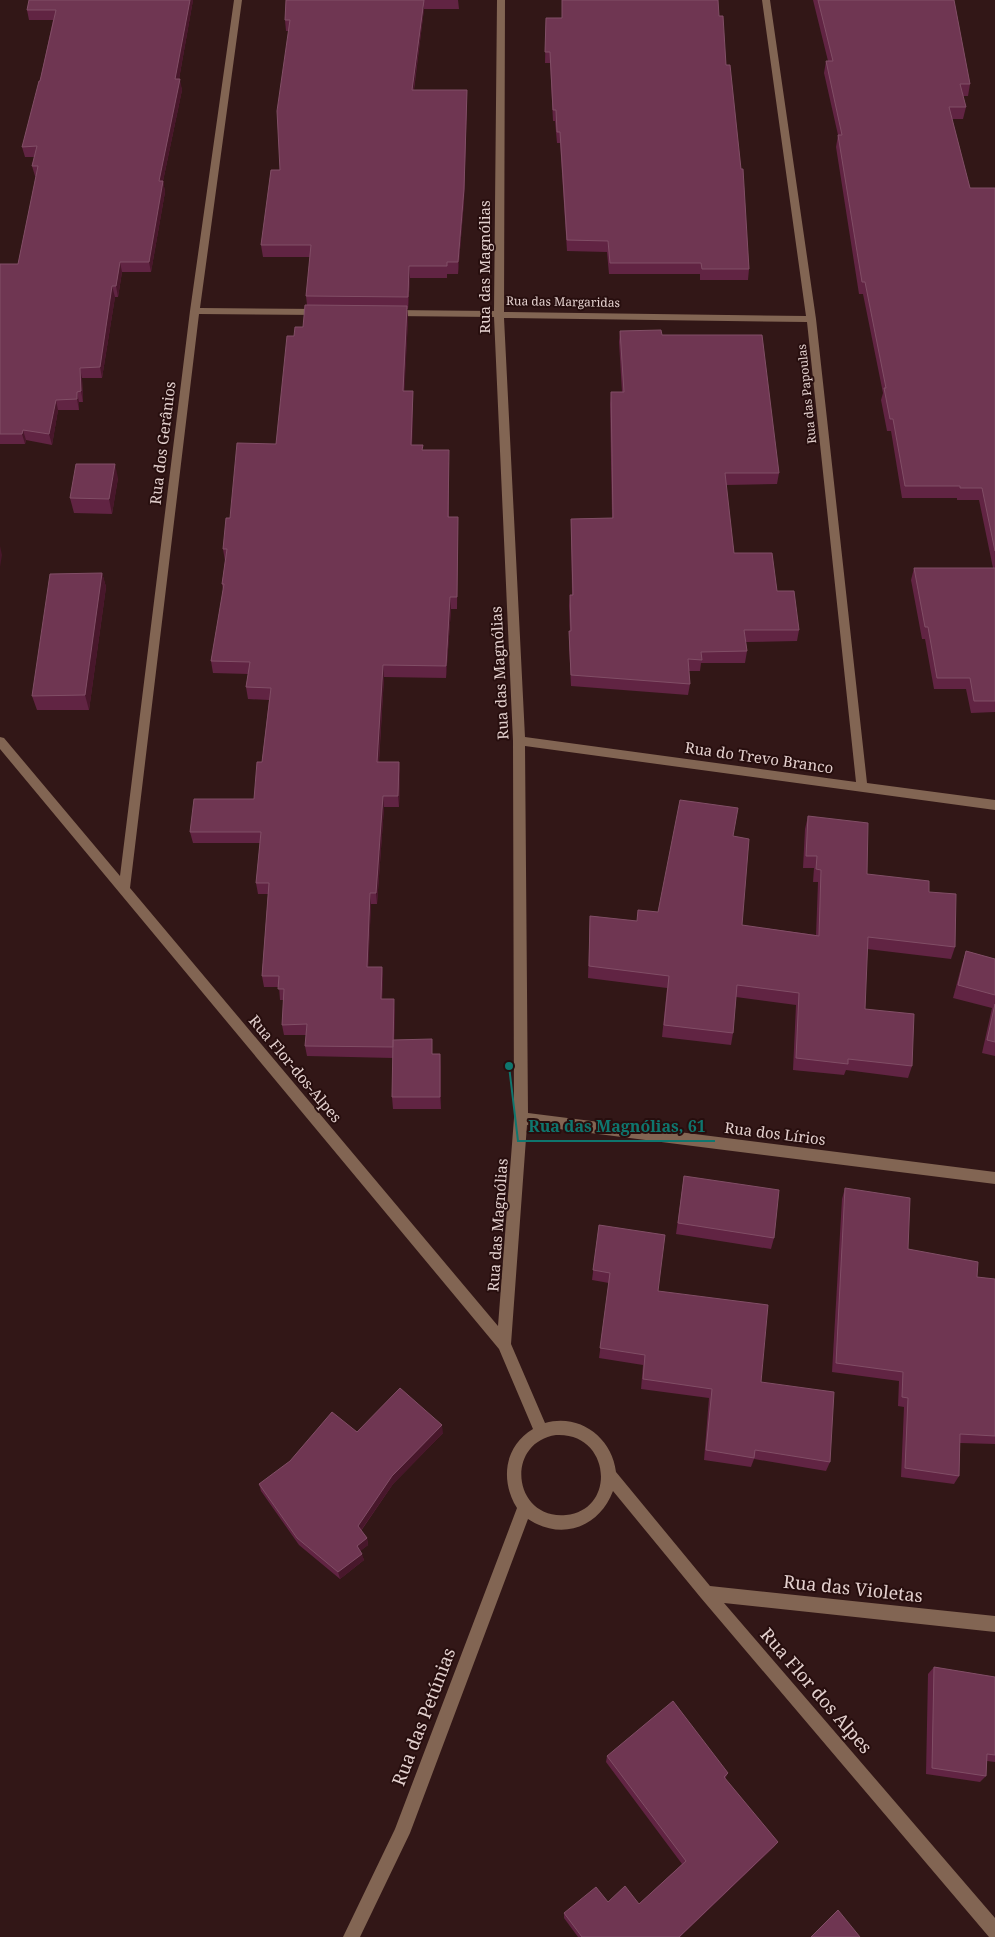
<svg xmlns="http://www.w3.org/2000/svg" width="995" height="1937" font-family="'Noto Serif',serif">
  <rect width="100%" height="100%" fill="#321717"/>
  <g fill="none" stroke-linecap="round" stroke-linejoin="round">
    <path fill="#826553" fill-rule="evenodd" d="M 234,0 L 242,0 L 200,308 L 321,309 L 326,312 L 321,315 L 199,314 L 130,888 L 498,1326 L 514,1118 L 513,741 L 494,317 L 391,316 L 386,313 L 391,310 L 494,311 L 497,0 L 505,0 L 504,312 L 806,316 L 762,0 L 770,0 L 816,319 L 867,783 L 995,800 L 995,810 L 525,746 L 528,1113 L 995,1172 L 995,1184 L 527,1125 L 511,1344 L 545,1423 C 579,1413 612,1437 616,1472 L 710,1586 L 995,1616 L 995,1632 L 724,1603 L 995,1918 L 995,1937 L 989,1937 L 701,1598 L 613,1491 C 599,1528 561,1541 528,1519 L 410,1833 L 360,1937 L 343,1937 L 395,1829 L 517,1508 C 500,1481 504,1446 533,1429 L 499,1349 L 0,749 L 0,737 L 4,738 L 120,876 L 190,311 ZM 504,318 L 807,322 L 856,782 L 525,737 ZM 556,1435 C 611,1432 617,1510 566,1515 C 513,1520 504,1443 556,1435 Z"/>
  </g>
  <path fill="#612443" d="M 29,0 L 193,0 L 179,79 L 182,90 L 163,181 L 165,192 L 151,272 L 122,272 L 118,297 L 115,297 L 102,378 L 82,378 L 83,402 L 79,402 L 79,410 L 58,410 L 52,445 L 26,440 L 25,444 L 0,444 L 0,264 L 18,264 L 36,176 L 35,176 L 32,166 L 34,157 L 25,157 L 22,147 L 40,81 L 53,20 L 29,20 L 27,10 Z
    M 286,0 L 458,0 L 459,9 L 424,9 L 414,90 L 467,101 L 464,201 L 458,274 L 447,274 L 447,278 L 410,278 L 408,309 L 407,309 L 408,319 L 404,391 L 413,391 L 413,404 L 412,445 L 449,462 L 449,517 L 458,517 L 457,609 L 451,609 L 446,678 L 384,677 L 379,762 L 399,762 L 400,774 L 399,807 L 384,807 L 377,904 L 371,904 L 368,967 L 382,967 L 383,978 L 382,999 L 395,1010 L 394,1040 L 433,1054 L 441,1067 L 441,1109 L 393,1109 L 392,1097 L 393,1058 L 307,1056 L 305,1046 L 306,1035 L 284,1035 L 282,1025 L 284,1000 L 280,1000 L 279,987 L 264,987 L 262,976 L 268,894 L 258,894 L 256,883 L 260,843 L 193,843 L 190,832 L 254,799 L 262,762 L 269,700 L 248,699 L 246,687 L 248,674 L 213,673 L 211,661 L 223,590 L 222,584 L 225,561 L 223,549 L 230,518 L 276,444 L 294,336 L 303,327 L 307,305 L 306,296 L 310,257 L 263,257 L 261,245 L 280,170 L 289,31 L 286,31 L 285,20 Z
    M 813,0 L 954,0 L 970,84 L 968,96 L 963,96 L 966,107 L 963,119 L 952,119 L 970,188 L 995,188 L 995,712 L 971,713 L 966,689 L 934,689 L 925,639 L 922,639 L 911,580 L 914,568 L 993,568 L 979,500 L 957,500 L 957,498 L 902,498 L 891,431 L 887,431 L 881,400 L 883,393 L 863,294 L 859,294 L 836,147 L 838,135 L 824,73 L 826,61 L 828,61 Z
    M 719,16 L 726,65 L 749,269 L 748,280 L 700,280 L 700,274 L 609,274 L 607,252 L 567,251 L 560,143 L 557,143 L 555,121 L 553,121 L 550,63 L 545,63 L 546,18 Z
    M 620,331 L 662,335 L 779,473 L 777,484 L 726,485 L 734,553 L 777,591 L 799,630 L 797,641 L 746,642 L 747,651 L 745,663 L 701,663 L 700,671 L 689,671 L 690,684 L 688,695 L 571,686 L 569,642 L 569,631 L 570,631 L 569,606 L 570,595 L 572,595 L 571,530 L 571,519 L 612,518 L 610,404 L 611,392 L 622,392 L 619,342 Z
    M 118,478 L 112,514 L 74,513 L 70,498 Z
    M 102,573 L 106,587 L 89,710 L 37,710 L 32,696 Z
    M 808,816 L 867,874 L 929,892 L 955,947 L 951,959 L 867,949 L 865,1009 L 912,1066 L 908,1078 L 846,1070 L 844,1075 L 793,1070 L 796,1005 L 736,997 L 733,1033 L 731,1045 L 662,1037 L 667,988 L 588,978 L 590,916 L 637,921 L 658,912 L 733,836 L 742,925 L 816,935 L 818,882 L 813,882 L 814,868 L 803,868 L 805,829 Z
    M 966,951 L 995,959 L 995,1056 L 982,1053 L 992,1008 L 953,998 L 962,964 Z
    M 684,1176 L 774,1238 L 771,1249 L 676,1234 Z
    M 845,1188 L 908,1249 L 977,1277 L 995,1279 L 995,1444 L 960,1443 L 959,1476 L 954,1484 L 901,1477 L 904,1407 L 898,1406 L 899,1381 L 832,1372 L 842,1199 Z
    M 599,1225 L 658,1291 L 761,1382 L 830,1462 L 826,1471 L 754,1459 L 751,1467 L 704,1460 L 709,1398 L 641,1389 L 643,1365 L 599,1358 L 609,1283 L 592,1280 Z
    M 357,1432 L 443,1433 L 393,1484 L 361,1531 L 367,1538 L 368,1545 L 360,1551 L 364,1560 L 340,1579 L 299,1545 L 261,1491 L 259,1484 Z
    M 934,1667 L 995,1677 L 995,1762 L 987,1761 L 986,1776 L 980,1782 L 926,1774 L 928,1674 Z
    M 607,1756 L 728,1773 L 725,1779 L 778,1842 L 774,1847 L 680,1937 L 578,1937 L 564,1918 L 564,1913 L 608,1902 L 639,1904 L 682,1864 L 606,1762 Z"/>
  <path fill="#48172b" d="M 190,0 L 193,0 L 177,90 L 175,79 Z
    M 424,0 L 424,9 L 412,102 L 412,90 Z
    M 180,79 L 182,90 L 163,181 L 165,192 L 151,272 L 149,262 L 159,181 Z
    M 467,90 L 464,201 L 458,274 L 458,262 Z
    M 120,262 L 122,272 L 118,297 L 116,286 Z
    M 409,266 L 410,278 L 408,309 L 408,297 Z
    M 112,286 L 115,297 L 102,378 L 100,367 Z
    M 407,306 L 408,319 L 404,403 L 403,391 Z
    M 80,368 L 82,378 L 83,402 L 81,391 Z
    M 413,391 L 413,404 L 412,458 L 411,445 Z
    M 77,392 L 79,402 L 79,410 L 77,399 Z
    M 56,400 L 58,410 L 52,445 L 49,434 Z
    M 23,430 L 26,440 L 25,444 L 22,434 Z
    M 115,464 L 118,478 L 112,514 L 109,499 Z
    M 0,546 L 2,555 L 0,567 Z
    M 102,573 L 106,587 L 89,710 L 85,695 Z
    M 450,597 L 451,609 L 446,678 L 446,666 Z
    M 383,665 L 384,677 L 378,774 L 377,762 Z
    M 399,762 L 400,774 L 399,807 L 398,796 Z
    M 383,796 L 384,807 L 377,904 L 376,893 Z
    M 370,893 L 371,904 L 368,978 L 367,967 Z
    M 382,967 L 383,978 L 382,1010 L 381,999 Z
    M 394,999 L 395,1010 L 394,1058 L 393,1047 Z
    M 440,1054 L 441,1067 L 441,1109 L 440,1097 Z
    M 442,1425 L 443,1433 L 393,1484 L 359,1533 L 358,1526 L 392,1476 Z
    M 367,1538 L 368,1545 L 358,1553 L 357,1546 Z
    M 362,1554 L 364,1560 L 340,1579 L 338,1572 Z
    M 778,1842 L 774,1847 L 680,1937 L 679,1937 Z"/>
  <path fill="#6f3652" stroke="#814e66" d="M 29,0 L 190,0 L 175,79 L 180,79 L 159,181 L 163,181 L 149,262 L 120,262 L 116,286 L 112,286 L 100,367 L 80,368 L 81,391 L 77,392 L 77,399 L 56,400 L 49,434 L 23,430 L 22,434 L 0,434 L 0,264 L 18,264 L 38,166 L 32,166 L 37,146 L 22,147 L 39,81 L 40,81 L 56,10 L 27,10 Z
    M 286,0 L 424,0 L 412,90 L 467,90 L 464,189 L 458,262 L 447,262 L 447,266 L 409,266 L 408,297 L 306,296 L 311,245 L 261,245 L 271,170 L 280,170 L 277,111 L 290,20 L 285,20 Z
    M 562,0 L 718,0 L 719,16 L 723,16 L 726,65 L 730,65 L 741,169 L 743,169 L 749,269 L 702,269 L 701,263 L 610,263 L 608,241 L 567,240 L 560,132 L 557,132 L 556,110 L 553,110 L 550,52 L 545,52 L 546,18 L 562,18 Z
    M 818,0 L 954,0 L 970,84 L 960,84 L 966,107 L 949,107 L 970,188 L 995,188 L 995,551 L 982,488 L 960,488 L 960,486 L 905,486 L 893,419 L 890,419 L 884,388 L 886,388 L 865,282 L 862,282 L 838,135 L 842,135 L 826,61 L 833,61 Z
    M 305,305 L 407,306 L 403,391 L 413,391 L 411,445 L 423,445 L 422,450 L 449,450 L 448,517 L 458,517 L 457,597 L 450,597 L 446,666 L 383,665 L 377,762 L 399,762 L 398,796 L 383,796 L 376,893 L 370,893 L 367,967 L 382,967 L 381,999 L 394,999 L 393,1047 L 305,1046 L 307,1024 L 282,1025 L 284,989 L 278,989 L 279,976 L 262,976 L 269,883 L 256,883 L 261,832 L 190,832 L 194,799 L 254,799 L 257,762 L 262,762 L 271,688 L 246,687 L 250,662 L 211,661 L 224,584 L 222,584 L 227,549 L 223,549 L 226,518 L 230,518 L 237,443 L 276,444 L 287,336 L 294,336 L 295,327 L 303,327 Z
    M 661,330 L 662,335 L 762,335 L 779,473 L 725,473 L 734,553 L 772,553 L 777,591 L 794,591 L 799,630 L 744,630 L 747,651 L 701,652 L 702,660 L 688,659 L 690,684 L 571,675 L 569,631 L 571,631 L 570,595 L 573,595 L 571,519 L 613,518 L 611,392 L 624,392 L 620,331 Z
    M 76,464 L 115,464 L 109,499 L 70,498 Z
    M 914,568 L 995,568 L 995,701 L 974,701 L 970,678 L 937,678 L 928,627 L 925,627 Z
    M 102,573 L 85,695 L 32,696 L 50,574 Z
    M 680,800 L 738,808 L 733,836 L 749,839 L 742,925 L 819,936 L 821,870 L 816,869 L 817,856 L 806,856 L 808,816 L 868,823 L 867,874 L 929,881 L 929,892 L 956,894 L 955,947 L 868,937 L 865,1009 L 914,1014 L 912,1066 L 848,1059 L 848,1064 L 796,1058 L 799,993 L 737,985 L 733,1033 L 664,1025 L 669,976 L 589,966 L 590,916 L 637,921 L 638,910 L 658,912 Z
    M 966,951 L 995,959 L 995,995 L 958,985 Z
    M 995,1004 L 995,1042 L 987,1040 Z
    M 432,1039 L 432,1054 L 440,1054 L 440,1097 L 392,1097 L 393,1040 Z
    M 684,1176 L 779,1190 L 774,1238 L 678,1223 Z
    M 845,1188 L 910,1198 L 908,1249 L 978,1262 L 977,1277 L 995,1279 L 995,1436 L 960,1434 L 959,1476 L 905,1468 L 908,1398 L 902,1397 L 903,1372 L 836,1363 Z
    M 599,1225 L 665,1235 L 658,1291 L 768,1305 L 761,1382 L 834,1392 L 830,1462 L 755,1450 L 754,1458 L 706,1450 L 712,1389 L 643,1379 L 645,1355 L 600,1348 L 610,1273 L 593,1270 Z
    M 400,1388 L 442,1425 L 392,1476 L 358,1526 L 367,1538 L 357,1546 L 362,1554 L 338,1572 L 297,1538 L 259,1484 L 290,1461 L 332,1412 L 357,1432 Z
    M 934,1667 L 995,1677 L 995,1755 L 987,1754 L 986,1776 L 932,1768 Z
    M 673,1701 L 728,1773 L 724,1777 L 778,1842 L 679,1937 L 582,1937 L 564,1913 L 596,1887 L 608,1902 L 625,1886 L 639,1904 L 686,1861 L 607,1756 Z
    M 838,1910 L 860,1937 L 811,1937 Z"/>
  <g text-anchor="middle" stroke-width="4" stroke-linejoin="round" paint-order="stroke">
    <g font-size="12" fill="#e3d0ce" stroke="#270e0e">
      <text transform="translate(563 302) rotate(1)" y="4">Rua das Margaridas</text>
      <text transform="translate(807 394) rotate(-96)" y="4">Rua das Papoulas</text>
    </g>
    <g font-size="15" fill="#e3d0ce" stroke="#270e0e">
      <text transform="translate(485 267) rotate(-90)" y="5">Rua das Magnólias</text>
      <text transform="translate(163 443) rotate(-83)" y="5">Rua dos Gerânios</text>
      <text transform="translate(500 673) rotate(-93)" y="5">Rua das Magnólias</text>
      <text transform="translate(759 758) rotate(8)" y="5">Rua do Trevo Branco</text>
      <text transform="translate(295 1069) rotate(50)" y="5">Rua Flor-dos-Alpes</text>
      <text transform="translate(775 1134) rotate(7)" y="5">Rua dos Lírios</text>
      <text transform="translate(498 1225) rotate(-86)" y="5">Rua das Magnólias</text>
    </g>
    <g font-size="18" fill="#e3d0ce" stroke="#270e0e">
      <text transform="translate(853 1589) rotate(6)" y="6">Rua das Violetas</text>
      <text transform="translate(816 1691) rotate(49)" y="6">Rua Flor dos Alpes</text>
      <text transform="translate(424 1717) rotate(-69)" y="6">Rua das Petúnias</text>
    </g>
  </g>
  <path fill="none" stroke="#0f766e" stroke-width="2" d="M509 1066L518 1141H715"/>
  <circle fill="#0f766e" stroke="#270e0e" stroke-width="2" cx="509" cy="1066" r="5"/>
  <g font-size="16" text-anchor="middle" font-weight="bold" fill="#0f766e" stroke="#270e0e" stroke-width="4" stroke-linejoin="round" paint-order="stroke">
    <text x="617" y="1132">Rua das Magnólias, 61</text>
  </g>
</svg>
